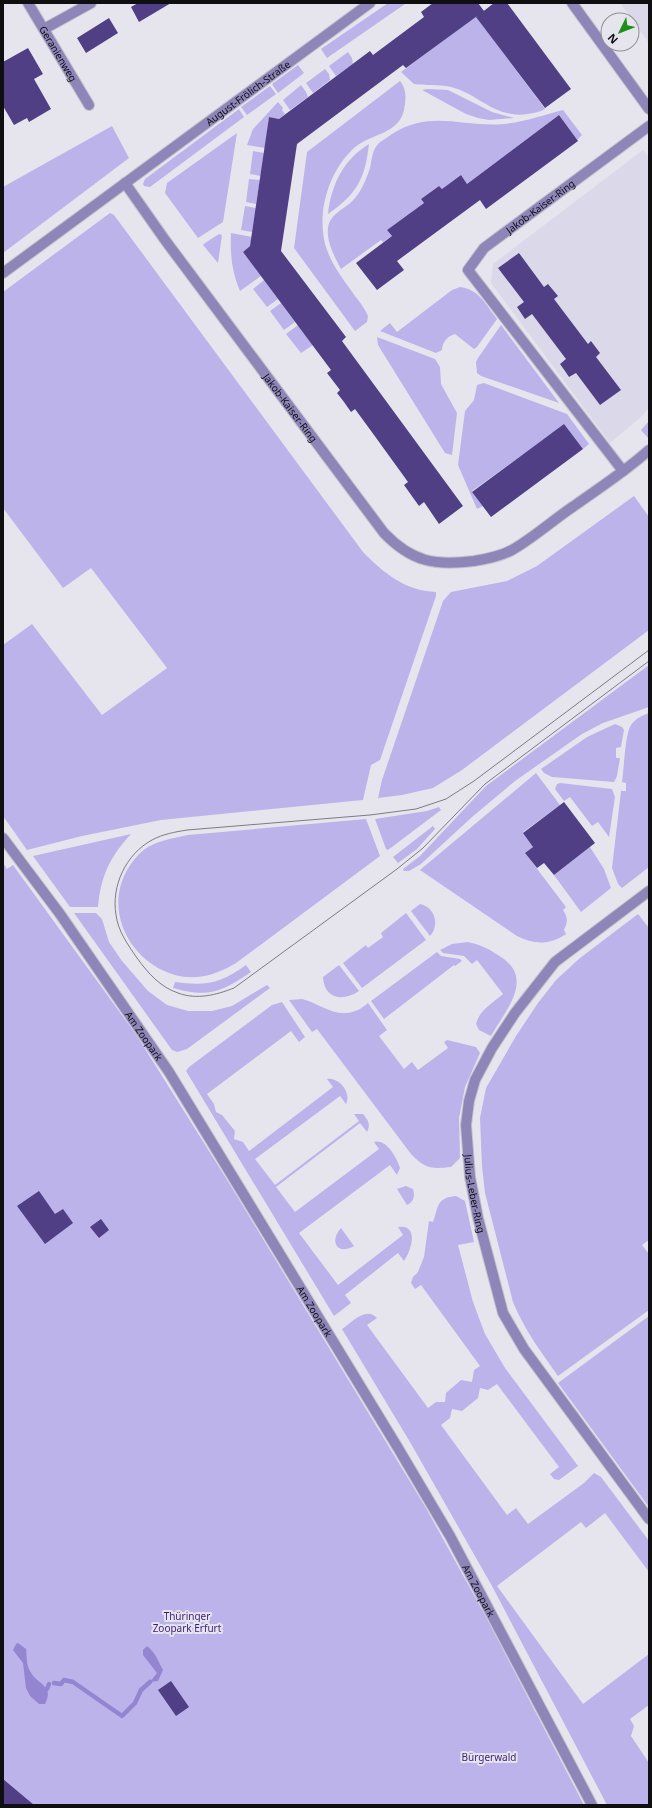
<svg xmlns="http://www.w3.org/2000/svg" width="652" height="1808" font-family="'Noto Sans',sans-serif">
  <rect width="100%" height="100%" fill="#e6e5ee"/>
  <path fill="#dad8e9" d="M 620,3 L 649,3 L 649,43 Z
    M 643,150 L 649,158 L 649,408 L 642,416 L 610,443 L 491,283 L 493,264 Z"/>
  <path fill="#bcb3ea" d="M 388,3 L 405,4 L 327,58 L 321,49 Z
    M 476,16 L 545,109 C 540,112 534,113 528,114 C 495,119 479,94 451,87 C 438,84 426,86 414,84 L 401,72 Z
    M 348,52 L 352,58 L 353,64 L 336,76 L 329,66 Z
    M 298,65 L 304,73 L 278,93 L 272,84 Z
    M 325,69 L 329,74 L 330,80 L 313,93 L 306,83 Z
    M 400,81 C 406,89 406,95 405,104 C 402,137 370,131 351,151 C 331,171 320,203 323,232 C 325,257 341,276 355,296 C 360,302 365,309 368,316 L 367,322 L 355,331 L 294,248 L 307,152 Z
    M 301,85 L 306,92 L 308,97 L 290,110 L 283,100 Z
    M 270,86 L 276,94 L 247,115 L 241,107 Z
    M 428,89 L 448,90 L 492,112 L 514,118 L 489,120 L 478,118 L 466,114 L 422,90 Z
    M 278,102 L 283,108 L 282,110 L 285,114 L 279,119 L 269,117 L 265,148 L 247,145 L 253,129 Z
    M 239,109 L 244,117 L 150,187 L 144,186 L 143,184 L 145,179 Z
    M 563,110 L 582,135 L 577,140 L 559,115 L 467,184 L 461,175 L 442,189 L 439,186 L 421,199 L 424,203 L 387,230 L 392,236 L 383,242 L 381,240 L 341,269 C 334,256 321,232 332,218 C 338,210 349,206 355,198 C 362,190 367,177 370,168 C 372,159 372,150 379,143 C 383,140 388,137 392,134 C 431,109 464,128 504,124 C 524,122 544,115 563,110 Z
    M 112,126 L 129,158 L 3,253 L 3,187 Z
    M 237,133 L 223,222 L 198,238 L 165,193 L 167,183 Z
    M 369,144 C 365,179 357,194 328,214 C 331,185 344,159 369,144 Z
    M 253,151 L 264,153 L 261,176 L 250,174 Z
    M 249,179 L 260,180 L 256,204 L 246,202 Z
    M 245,206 L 256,208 L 252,232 L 241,230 Z
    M 110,213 L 114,215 L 363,552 C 384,573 405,591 436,592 L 436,596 L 380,760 L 371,765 L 363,800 L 161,820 L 82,836 L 27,850 L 3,816 L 3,645 L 32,624 L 102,715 L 167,668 L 91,568 L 63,588 L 3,508 L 3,292 Z
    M 231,233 L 252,237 L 250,246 L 243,252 L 261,276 L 240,291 C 232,272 230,255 231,233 Z
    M 219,234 L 222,235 L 218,263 L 203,245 L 205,243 Z
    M 264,280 L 278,299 L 267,307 L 253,289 Z
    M 460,287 C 479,289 486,305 497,319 L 477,347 L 474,349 L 455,334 C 448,336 442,342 442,350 L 436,353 L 380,331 L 390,323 L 397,332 L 452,290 Z
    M 281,303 L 295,322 L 284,330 L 270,311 Z
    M 298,325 L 313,345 L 301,353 L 286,334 Z
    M 501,325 L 559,403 L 481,376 L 477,373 L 476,362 L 478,358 Z
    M 377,337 L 435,359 L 440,367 L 441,384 L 457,413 L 452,455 L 445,453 L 378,345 Z
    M 484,383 L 567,414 L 589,444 L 583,449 L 564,425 L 472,491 L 483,506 L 477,509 L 458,465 L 465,411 L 474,400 L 477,385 Z
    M 649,421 L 649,439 L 641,430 Z
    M 634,496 L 649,517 L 649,630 L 462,770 L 433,788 L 402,795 L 378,798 L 382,780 L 443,601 L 451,592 L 507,581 L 537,566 Z
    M 649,665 L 649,707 L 603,723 L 582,734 L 515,781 L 472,817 L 421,864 L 409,871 L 404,871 L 403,869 L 420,856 L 486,786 Z
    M 649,713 L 649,867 L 622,888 L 618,884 L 612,868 L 621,791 L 626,791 L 626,783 L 622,782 C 624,769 625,734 631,725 C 635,719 643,715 649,713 Z
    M 615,724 L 622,727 L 624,730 L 621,747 L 616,748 L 616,758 L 620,758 L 617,776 L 614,782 L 552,777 L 544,773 L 541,769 L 587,737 Z
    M 536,773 L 560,805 L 523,832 L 533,847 L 525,853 L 566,907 L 563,910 C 568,918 568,921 564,930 L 566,934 C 550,945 534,945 517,936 L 420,870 Z
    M 560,783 L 612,789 L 615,797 L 609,837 L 598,822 L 592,826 L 570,797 L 564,801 L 555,789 L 557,784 Z
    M 439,807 L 441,810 L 388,850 L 386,849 L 375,819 L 427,811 Z
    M 366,819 L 380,856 L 236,963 C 218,974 197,981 175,975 C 132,963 104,914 126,872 C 131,863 138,853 148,847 C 161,840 174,838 188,835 Z
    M 433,826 L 435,829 L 417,849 L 398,863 L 393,857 Z
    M 131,834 C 110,857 101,875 98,907 L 70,907 L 33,856 Z
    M 590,847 L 604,869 L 611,888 L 581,912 L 554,875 Z
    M 3,863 L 7,869 L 13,865 L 137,1036 L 229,1183 L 426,1508 L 486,1617 L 584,1805 L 3,1805 Z
    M 420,904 C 435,907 440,925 430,936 L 411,911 Z
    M 74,913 L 96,913 L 102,919 L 109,942 L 122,961 L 148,991 L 167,1005 L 188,1011 L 212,1011 L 232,1006 L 267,985 L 270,988 L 187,1049 L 177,1052 L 172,1050 Z
    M 406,913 L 426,940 L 362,988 L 343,963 L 366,945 L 368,948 L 383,937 L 381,933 Z
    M 638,914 L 649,928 L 649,1240 L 642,1245 L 649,1254 L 649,1310 L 558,1376 C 541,1352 524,1329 513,1302 L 485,1193 L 482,1166 L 480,1118 L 486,1088 L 516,1036 L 538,1003 L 556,980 L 580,958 Z
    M 468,942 C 482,945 489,949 501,957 C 535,979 505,1011 491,1036 L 479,1030 L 476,1024 C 480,1009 492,1004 503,994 L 477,960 L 472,964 L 464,956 L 443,953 L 440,950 L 452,944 Z
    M 437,952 L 441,956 L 460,959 L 462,961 L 455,966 L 454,965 L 384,1019 L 371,1001 Z
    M 246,965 L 251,972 C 222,992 208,998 173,988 L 175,982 C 206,986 220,984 246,965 Z
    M 339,965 L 359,991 C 343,1002 324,999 323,977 Z
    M 302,999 C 319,1003 336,1019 355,1011 C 360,1010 364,1006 368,1003 L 387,1030 L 379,1036 L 404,1069 L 412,1062 L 418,1070 L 448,1048 L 444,1042 L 447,1040 L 476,1047 L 480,1053 L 465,1087 L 459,1118 L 460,1158 L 451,1167 C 432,1169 425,1169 411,1154 L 317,1029 L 312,1032 L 289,1000 Z
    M 282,1002 L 305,1037 L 299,1042 L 291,1031 L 207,1094 L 214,1104 L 216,1112 L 222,1115 L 235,1131 L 234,1139 L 243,1142 L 249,1151 L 333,1087 L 327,1079 C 339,1077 352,1093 346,1104 L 340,1096 L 255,1159 L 275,1185 L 359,1121 L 354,1114 L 363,1114 C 368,1120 371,1124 367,1132 L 360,1123 L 276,1187 L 295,1212 L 379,1149 L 374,1142 C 386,1138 397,1158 400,1168 L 397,1175 L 390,1165 L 299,1233 L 338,1285 L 403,1235 L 398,1227 C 420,1224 411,1251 404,1261 L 398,1253 L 345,1295 L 351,1303 L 334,1316 L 186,1071 L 189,1067 L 272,1005 Z
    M 406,1186 L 413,1189 C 415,1196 414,1201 407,1205 L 397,1189 Z
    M 456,1196 L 465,1201 L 474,1242 L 458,1245 L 473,1302 L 485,1334 L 505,1368 L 578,1466 L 559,1480 L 554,1479 L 550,1474 L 559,1467 L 497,1384 L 488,1390 L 480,1388 L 478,1398 L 462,1411 L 452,1409 L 450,1418 L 441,1425 L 507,1515 L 516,1508 L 528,1524 L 584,1483 L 594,1473 L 601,1477 L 649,1541 L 649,1572 L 605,1513 L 586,1528 L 581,1522 L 497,1586 L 583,1704 L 649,1654 L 649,1705 L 630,1719 L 634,1726 L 631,1736 L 649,1763 L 649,1805 L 607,1805 L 492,1586 L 410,1442 L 342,1329 C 352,1322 366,1306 377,1318 L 367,1325 L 428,1408 L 436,1402 L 445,1402 L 446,1393 L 461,1380 L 472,1382 L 474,1370 L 480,1366 L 421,1285 L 415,1289 L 411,1283 L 413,1277 L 418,1272 L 424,1257 L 429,1221 L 433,1222 C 439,1206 436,1198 456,1196 Z
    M 341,1228 L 354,1246 C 337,1256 329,1241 341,1228 Z
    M 649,1316 L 649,1507 L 558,1383 Z"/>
  <path fill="#9485d1" d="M 18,1643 L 26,1649 C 27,1656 26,1665 30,1671 C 37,1685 55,1685 45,1704 L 39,1704 L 30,1696 L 26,1688 L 23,1663 L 13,1650 L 16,1644 Z
    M 147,1646 C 156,1653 158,1661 163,1670 L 158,1681 L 150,1682 L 157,1673 L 143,1655 L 143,1650 Z"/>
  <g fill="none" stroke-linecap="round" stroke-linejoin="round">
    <path stroke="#9485d1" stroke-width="4.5" d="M 54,1683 L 61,1684 L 64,1680 L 73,1682 L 122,1716 L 135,1703 L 141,1690 L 150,1682
      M 47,1689 L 49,1684"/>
  </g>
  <path fill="#503f84" d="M 138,3 L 171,3 L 139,22 L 131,7 Z
    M 433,3 L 478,3 L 484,11 L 406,68 L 403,65 L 297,144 L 281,251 L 346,337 L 342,341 L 463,506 L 439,524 L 424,502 L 419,506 L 404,485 L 408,482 L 374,435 L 355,409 L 351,412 L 344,402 L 337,393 L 340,390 L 327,373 L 331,370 L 243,252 L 250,246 L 269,117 L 279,119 L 370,51 L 373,55 L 424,17 L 421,12 Z
    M 494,3 L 507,3 L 571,89 L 545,108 L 476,17 Z
    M 109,18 L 118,33 L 86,53 L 77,38 Z
    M 28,48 L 43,74 L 34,79 L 51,109 L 29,122 L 27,118 L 14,125 L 3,106 L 3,62 Z
    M 559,115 L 578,141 L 486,209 L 480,200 L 397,261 L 404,270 L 377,290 L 356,263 L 392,236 L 387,230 L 424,203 L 421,199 L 439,186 L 442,189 L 461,175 L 467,184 Z
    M 519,253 L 544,287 L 548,284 L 558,296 L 554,299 L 588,344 L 591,341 L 600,353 L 596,357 L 621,390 L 600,405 L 576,373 L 569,377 L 565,371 L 560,364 L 566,359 L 532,314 L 525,319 L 517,307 L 524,302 L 498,268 Z
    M 564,424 L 583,449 L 491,517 L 472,492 Z
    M 564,802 L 595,843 L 554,875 L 544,863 L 537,868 L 525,853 L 533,847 L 523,833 Z
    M 39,1191 L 55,1214 L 63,1209 L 73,1223 L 45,1244 L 17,1206 Z
    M 101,1219 L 109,1230 L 99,1238 L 90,1227 Z
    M 171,1681 L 189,1707 L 176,1716 L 158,1690 Z
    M 3,1779 L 34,1805 L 3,1805 Z"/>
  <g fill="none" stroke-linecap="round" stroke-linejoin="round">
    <defs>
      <g id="minor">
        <path id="s1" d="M 28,3 L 89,105"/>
        <path d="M 572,3 L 649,109"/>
        <path d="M 44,29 L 91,3"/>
        <path id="s2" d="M 125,183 L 165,240 L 384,533 C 412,562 435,566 474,561 C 487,559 501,556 512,550 C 533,538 553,520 574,506 C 599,488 626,471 649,450"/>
        <path id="s3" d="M 3,273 L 370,3"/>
        <path id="s4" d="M 623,471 L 468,270 L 484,248 L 649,126"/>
        <path id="s5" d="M 3,838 L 60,914 L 169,1072 L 398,1448 L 450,1536 L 592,1805"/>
        <path id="s6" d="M 649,891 L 555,962 L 515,1013 L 492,1048 L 475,1080 L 469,1101 L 466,1125 L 470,1177 L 478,1218 L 503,1313 L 524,1349 L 649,1519"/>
      </g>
    </defs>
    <use href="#minor" stroke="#c4c3cb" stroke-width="12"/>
    <use href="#minor" stroke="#8e85b9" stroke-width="10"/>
    <path stroke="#7c7c82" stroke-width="1" d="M 649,650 L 474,781 L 446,799 L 416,809 L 370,815 L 187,830 C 175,832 163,834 152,840 C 126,854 111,886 116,915 C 118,931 128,945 137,958 C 148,973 160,987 178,993 C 197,1000 216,995 234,988 L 397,869 L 423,848 L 485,784 L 649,661"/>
  </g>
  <g text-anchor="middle" stroke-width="4" stroke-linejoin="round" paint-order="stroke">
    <g font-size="10" fill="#0f0f12" stroke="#e6e5ee">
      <text dy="4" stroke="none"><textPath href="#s1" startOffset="59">Geranienweg</textPath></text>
      <text dy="4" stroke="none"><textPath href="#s3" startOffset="304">August-Frölich-Straße</textPath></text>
      <text dy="4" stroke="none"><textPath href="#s4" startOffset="351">Jakob-Kaiser-Ring</textPath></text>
      <text dy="4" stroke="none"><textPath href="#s2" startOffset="279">Jakob-Kaiser-Ring</textPath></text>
      <text dy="4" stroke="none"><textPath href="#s5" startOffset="243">Am Zoopark</textPath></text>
      <text dy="4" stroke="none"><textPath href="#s6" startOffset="376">Julius-Leber-Ring</textPath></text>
      <text dy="4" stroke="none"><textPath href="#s5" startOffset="567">Am Zoopark</textPath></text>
      <text dy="4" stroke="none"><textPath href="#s5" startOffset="891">Am Zoopark</textPath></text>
    </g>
    <g font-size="10" fill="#3b1d77" stroke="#e6e5ee">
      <text x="187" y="1620">Thüringer<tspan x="187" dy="12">Zoopark Erfurt</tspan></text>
      <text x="489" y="1761">Bürgerwald</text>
    </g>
  </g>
  <rect width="652" height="1808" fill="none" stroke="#0f0f12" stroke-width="8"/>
  <g transform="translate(620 32) rotate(227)"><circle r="19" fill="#e6e5ee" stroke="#908f96"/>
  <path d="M0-3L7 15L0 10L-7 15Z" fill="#1f8f17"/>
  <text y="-6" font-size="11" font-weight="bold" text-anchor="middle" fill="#0f0f12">N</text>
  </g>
</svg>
